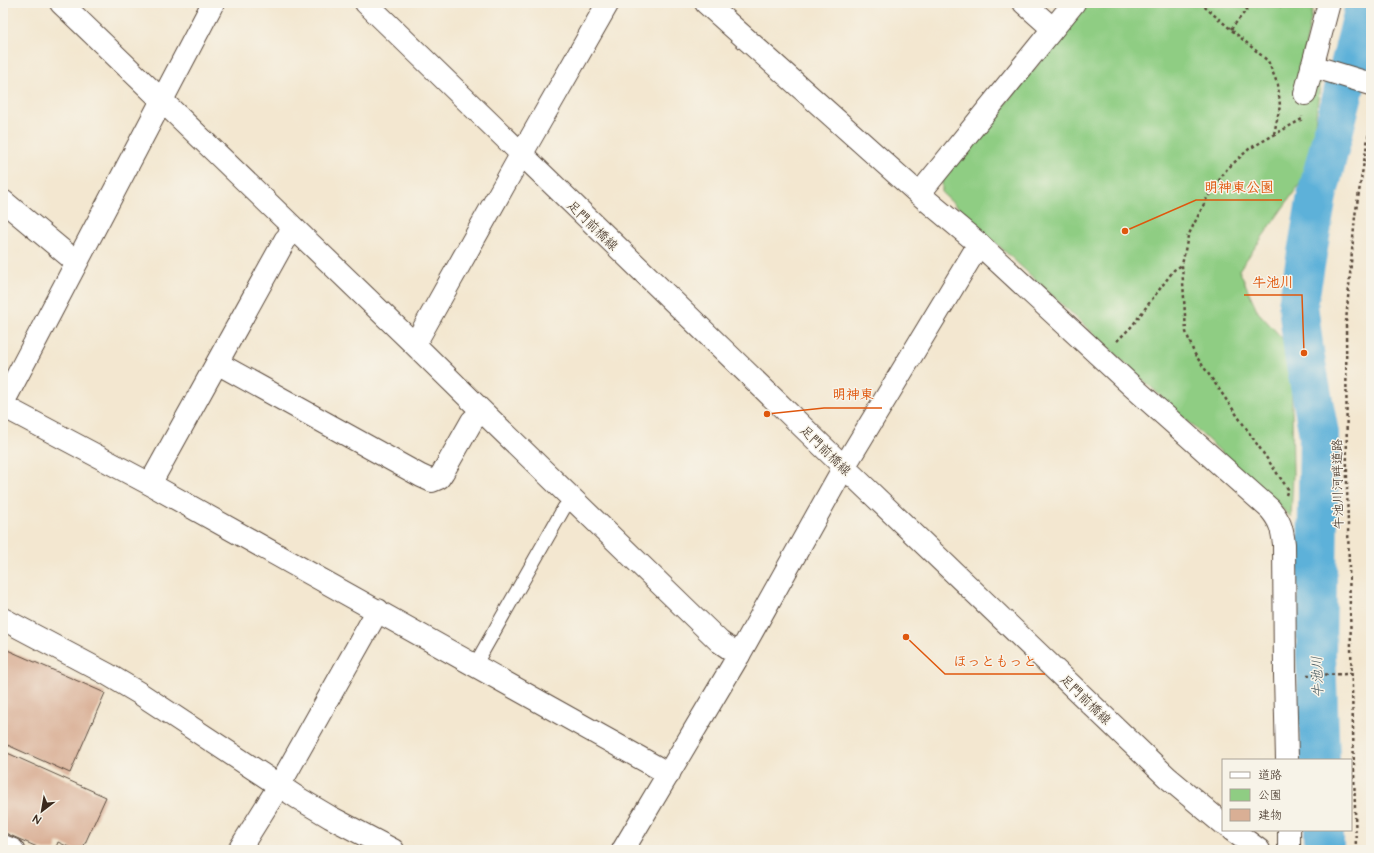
<svg xmlns="http://www.w3.org/2000/svg" width="1374" height="853" font-family="'Architects Daughter','Klee One',sans-serif">
  <rect width="100%" height="100%" fill="#f7f3e8"/>
  <filter id="ink" filterUnits="userSpaceOnUse"><feTurbulence type="fractalNoise" baseFrequency=".025" numOctaves="2"/><feDisplacementMap in="SourceGraphic" scale="8" xChannelSelector="R" yChannelSelector="G"/><feConvolveMatrix kernelMatrix="1 2 1 2 8 2 1 2 1" color-interpolation-filters="sRGB"/></filter>
  <filter id="wash" filterUnits="userSpaceOnUse"><feTurbulence type="fractalNoise" baseFrequency=".012" numOctaves="4" result="noise"/><feDisplacementMap in="SourceGraphic" scale="16" xChannelSelector="R" yChannelSelector="G"/><feGaussianBlur stdDeviation="0.9" result="paint"/><feColorMatrix in="noise" values="0 0 0 0 0 0 0 0 0 0 0 0 0 0 0 0 0 1.4 0 .05"/><feComposite in="paint" operator="in"/></filter>
  <g filter="url(#wash)">
    <rect width="100%" height="100%" fill="#f3e7d0"/>
    <path fill="#8fcd83" stroke="#657c50" d="M 1089,3 L 1314,3 L 1299,79 L 1321,76 L 1309,171 L 1239,270 L 1258,312 L 1291,348 L 1293,474 L 1291,517 L 942,193 L 942,180 Z"/>
    <g fill="none" stroke-linecap="round" stroke-linejoin="round">
      <path stroke="#5db1d9" stroke-width="7" d="M 1351,3 L 1363,10"/>
      <path stroke="#5db1d9" stroke-width="40" d="M 1320,760 L 1316,656 L 1319,434 L 1304,353 L 1298,305 L 1317,196 L 1366,3
        M 1324,830 L 1324,850"/>
    </g>
    <g id="blocks">
      <path fill="#d9af95" d="M 3,648 L 105,693 L 70,773 L 3,743 Z
        M 3,751 L 106,797 L 82,850 L 75,850 L 58,842 L 55,850 L 44,850 L 3,832 Z"/>
    </g>
  </g>
  <g filter="url(#ink)">
    <use href="#blocks" fill-opacity="0" stroke="#574639" stroke-width="1"/>
    <g fill="none" stroke-linecap="round" stroke-linejoin="round">
      <defs>
        <path id="service" d="M 475,665 L 564,508 L 573,501"/>
        <path id="minor" d="M 61,3 L 413,343 L 482,411 L 720,642 L 739,655
          M 706,3 L 919,194 L 979,244 L 1133,387 L 1270,509 C 1280,521 1282,528 1284,544 L 1285,675 L 1287,760
          M 1024,3 L 1052,28
          M 1312,66 L 1371,84
          M 1305,94 L 1329,3
          M 919,194 L 1074,3
          M 3,201 L 69,256 L 77,261
          M 413,343 L 420,335 L 521,155 L 608,3
          M 217,363 L 421,476 L 432,481 L 439,478 L 443,472 L 472,421 L 482,411
          M 3,406 L 150,484 L 669,774
          M 150,484 L 285,240 L 295,229
          M 1289,830 L 1289,850
          M 3,846 L 13,850
          M 239,850 L 279,786 L 378,610"/>
        <path id="tertiary" d="M 3,403 L 213,3
          M 3,619 L 107,674 L 139,693 L 298,798 L 330,817 L 393,850
          M 623,850 L 739,655 L 844,467 L 979,244"/>
        <path id="secondary" d="M 366,3 L 844,467 L 1167,777 L 1223,824
          M 1232,830 L 1259,850"/>
      </defs>
      <use href="#service" stroke="#574639" stroke-width="15"/>
      <use href="#minor" stroke="#574639" stroke-width="24"/>
      <use href="#tertiary" stroke="#574639" stroke-width="24"/>
      <use href="#secondary" stroke="#574639" stroke-width="24"/>
      <path stroke="#574639" stroke-width="2.5" stroke-dasharray="3 3" stroke-linecap="butt" d="M 1200,3 L 1268,61 L 1278,85 L 1280,106 L 1274,134
        M 1276,3 L 1281,7
        M 1231,29 L 1252,3
        M 1117,341 L 1132,326 L 1174,270 L 1182,265
        M 1286,495 L 1288,489 L 1194,353 L 1186,332 L 1182,265 L 1188,236 L 1207,198 L 1226,170 L 1249,149 L 1302,119 L 1302,116
        M 1307,675 L 1351,674
        M 1356,850 L 1347,486 L 1346,322 L 1355,216 L 1371,120"/>
      <use href="#service" stroke="#fff" stroke-width="13"/>
      <use href="#minor" stroke="#fff" stroke-width="22"/>
      <use href="#tertiary" stroke="#fff" stroke-width="22"/>
      <use href="#secondary" stroke="#fff" stroke-width="22"/>
    </g>
  </g>
  <g text-anchor="middle" stroke-width="3" stroke-linejoin="round" paint-order="stroke">
    <g font-size="13" fill="#3b2a1e" stroke="#f7f3e8">
      <text transform="translate(593 225) rotate(44)" y="5">足門前橋線</text>
      <text transform="translate(826 450) rotate(44)" y="5">足門前橋線</text>
      <text transform="translate(1337 484) rotate(-91)" y="5">牛池川河畔道路</text>
      <text transform="translate(1086 699) rotate(44)" y="5">足門前橋線</text>
    </g>
    <g font-size="14" font-style="italic" fill="#47595f" stroke="#f7f3e8">
      <text transform="translate(1317 677) rotate(-92)" y="5">牛池川</text>
    </g>
  </g>
  <path fill="none" stroke="#df570d" stroke-width="1.5" d="M1125 231L1196 200H1282M1304 353L1302 295H1244M767 414L824 408H882M906 637L945 674H1045"/>
  <g fill="#df570d" stroke="#f7f3e8" stroke-width="1.5">
    <circle cx="1125" cy="231" r="4"/>
    <circle cx="1304" cy="353" r="4"/>
    <circle cx="767" cy="414" r="4"/>
    <circle cx="906" cy="637" r="4"/>
  </g>
  <g font-size="14" text-anchor="middle" font-weight="bold" fill="#df570d" stroke="#f7f3e8" stroke-width="3" stroke-linejoin="round" paint-order="stroke">
    <text x="1239" y="192">明神東公園</text>
    <text x="1273" y="287">牛池川</text>
    <text x="853" y="399">明神東</text>
    <text x="995" y="666">ほっともっと</text>
  </g>
  <rect width="1374" height="853" fill="none" stroke="#f7f3e8" stroke-width="16"/>
  <rect x="1222" y="759" width="130" height="72" fill="#f7f3e8" stroke="#aca397"/>
  <rect x="1230" y="772" width="20" height="6" fill="#ffffff" stroke="#aca397"/>
  <text x="1258" y="779" font-size="12" fill="#3b2a1e">道路</text>
  <rect x="1230" y="789" width="20" height="12" fill="#8fcd83" stroke="#aca397"/>
  <text x="1258" y="799" font-size="12" fill="#3b2a1e">公園</text>
  <rect x="1230" y="809" width="20" height="12" fill="#d9af95" stroke="#aca397"/>
  <text x="1258" y="819" font-size="12" fill="#3b2a1e">建物</text>
  <g transform="translate(42 811) rotate(211)" stroke="#f7f3e8" stroke-width="3" paint-order="stroke">
  <path d="M0-3L7 15L0 10L-7 15Z" fill="#3b2a1e"/>
  <text y="-6" font-size="11" font-weight="bold" text-anchor="middle" fill="#3b2a1e">N</text>
  </g>
</svg>
